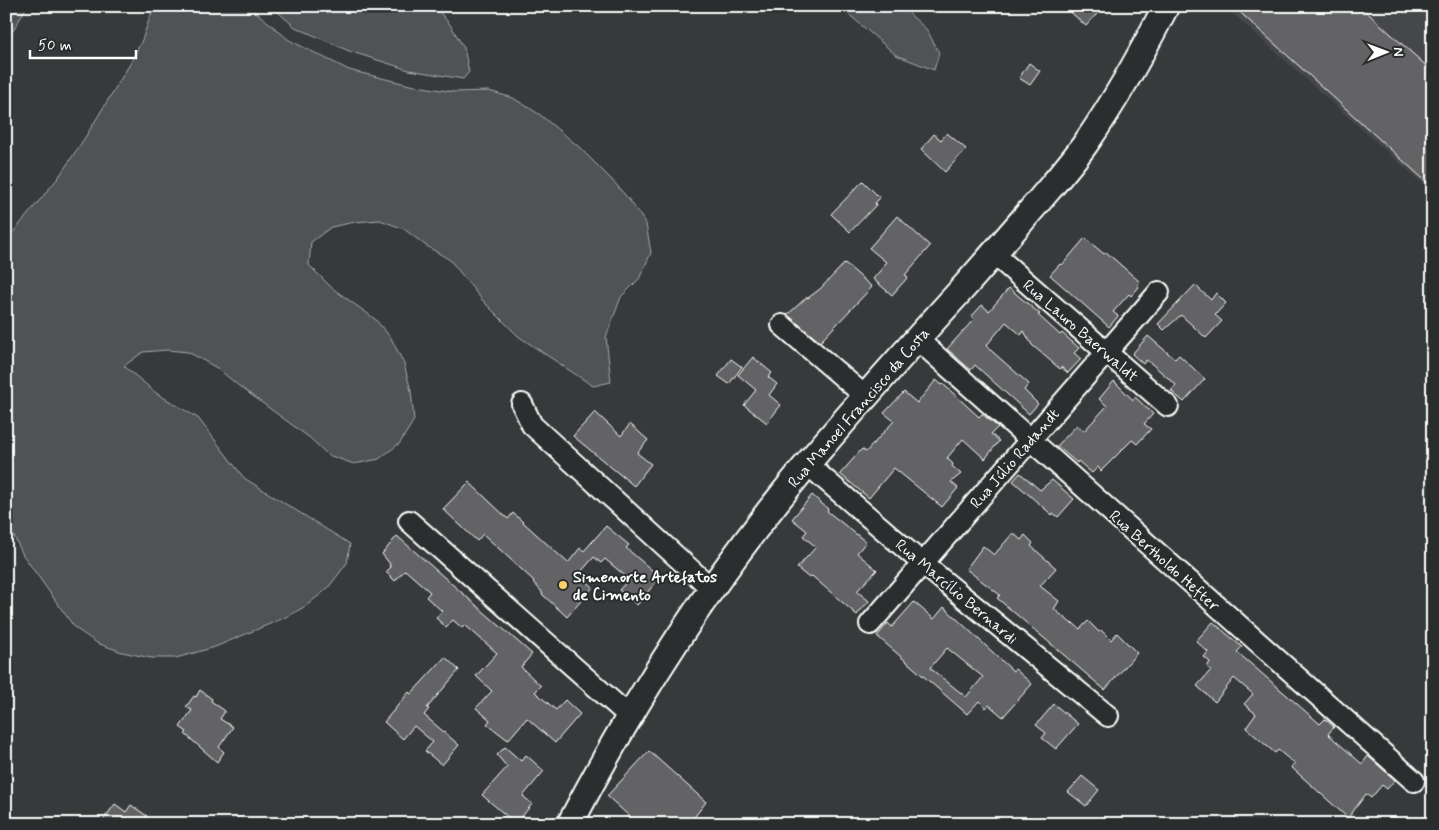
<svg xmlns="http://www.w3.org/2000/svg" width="1439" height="830" font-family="Mynerve,sans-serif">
  <rect width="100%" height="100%" fill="#373a3b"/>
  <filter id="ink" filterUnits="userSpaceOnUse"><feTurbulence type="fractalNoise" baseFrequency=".02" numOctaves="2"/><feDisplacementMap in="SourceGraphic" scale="10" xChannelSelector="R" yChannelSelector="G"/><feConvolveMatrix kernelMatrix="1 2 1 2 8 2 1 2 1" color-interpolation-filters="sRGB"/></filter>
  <g filter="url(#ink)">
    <path fill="#444748" d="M 1224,6 L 1433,6 L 1433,193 Z"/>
    <path fill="#505354" stroke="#a8a9aa" d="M 6,6 L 27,6 L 13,31 L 6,37 Z
      M 154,6 L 249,6 L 289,40 L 349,70 L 410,85 L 454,92 L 489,91 L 513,98 L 539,114 L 578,146 L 614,182 L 631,202 L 646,224 L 651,253 L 639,279 L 621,297 L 606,337 L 611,382 L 593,386 L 518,336 L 483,301 L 450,260 L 425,245 L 404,229 L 380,220 L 355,222 L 331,227 L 311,242 L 309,265 L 332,288 L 375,319 L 391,338 L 404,364 L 411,391 L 414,420 L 400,443 L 379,459 L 354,464 L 328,455 L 310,438 L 239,386 L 217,368 L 188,352 L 167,350 L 143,352 L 124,366 L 156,393 L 198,418 L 244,478 L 350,544 L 347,563 L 328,588 L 306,606 L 284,618 L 215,647 L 176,658 L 151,658 L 122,652 L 97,643 L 75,628 L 23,555 L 12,532 L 6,511 L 6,241 L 58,178 L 86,136 L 130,64 L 142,40 Z
      M 271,6 L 435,6 L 451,26 L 464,48 L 469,72 L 463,79 L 409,70 L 349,51 L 295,27 Z
      M 839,6 L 901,6 L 927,30 L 939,53 L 934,70 L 896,55 Z"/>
    <path fill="#636465" stroke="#fff" fill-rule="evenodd" d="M 1064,6 L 1104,6 L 1086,26 Z
      M 1233,6 L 1360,6 L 1433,72 L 1433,188 Z
      M 1029,63 L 1040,71 L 1030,85 L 1019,78 Z
      M 947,133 L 966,149 L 945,172 L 921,149 L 934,134 L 941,140 Z
      M 863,181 L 880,198 L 875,203 L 876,205 L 850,232 L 831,214 Z
      M 897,216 L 930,246 L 905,275 L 908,277 L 892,295 L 873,279 L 884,266 L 883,265 L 886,262 L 869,248 Z
      M 1085,238 L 1104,254 L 1106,252 L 1140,282 L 1137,285 L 1139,287 L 1131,296 L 1129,294 L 1113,312 L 1118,316 L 1109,327 L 1050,275 L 1060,264 L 1062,265 Z
      M 845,263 L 872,287 L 820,342 L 787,315 L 807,297 L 808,298 L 820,289 Z
      M 1195,285 L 1211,300 L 1216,293 L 1226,303 L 1215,315 L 1222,321 L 1206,338 L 1181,315 L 1164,330 L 1158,324 Z
      M 1009,288 L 1040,314 L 1038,315 L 1060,335 L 1062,333 L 1079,348 L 1074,353 L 1081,359 L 1068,373 L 1061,367 L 1060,369 L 1032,345 L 1024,331 L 1021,335 L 1006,322 L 986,346 L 1029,384 L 1024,390 L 1038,404 L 1029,414 L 975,365 L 971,370 L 947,349 L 974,319 L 972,316 L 982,305 L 989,311 Z
      M 1148,336 L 1175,359 L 1179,355 L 1205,379 L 1184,402 L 1171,391 L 1176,385 L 1152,364 L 1146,360 L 1143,364 L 1132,354 Z
      M 753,357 L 772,373 L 768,377 L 777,384 L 769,395 L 781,405 L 767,423 L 744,405 L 756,390 L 738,375 Z
      M 731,359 L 742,367 L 729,384 L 718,376 Z
      M 936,380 L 942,385 L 943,384 L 979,417 L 982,414 L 998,427 L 991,434 L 999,441 L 985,459 L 963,439 L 947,458 L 953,464 L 952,466 L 961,474 L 951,482 L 958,488 L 942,507 L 894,468 L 869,498 L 840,474 L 862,449 L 866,452 L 894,421 L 884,413 L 904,392 L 917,403 Z
      M 1114,381 L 1133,400 L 1135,397 L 1153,414 L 1144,424 L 1151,429 L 1137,444 L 1132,440 L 1101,471 L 1098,467 L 1092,473 L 1078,461 L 1077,463 L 1057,446 L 1077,425 L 1084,431 L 1107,406 L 1099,399 Z
      M 595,412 L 621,436 L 630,424 L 648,440 L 637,453 L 651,464 L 634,486 L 573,436 Z
      M 1020,473 L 1040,490 L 1052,480 L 1074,499 L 1058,517 L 1053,513 L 1052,515 L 1013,481 Z
      M 469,482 L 508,519 L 513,513 L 568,563 L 580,548 L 584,551 L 606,526 L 629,545 L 626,548 L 660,577 L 637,605 L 619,590 L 629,579 L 605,559 L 601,563 L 594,557 L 579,574 L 593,587 L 567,617 L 542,594 L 542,592 L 533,582 L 534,581 L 483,534 L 477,541 L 443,509 Z
      M 812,495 L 828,509 L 827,511 L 866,542 L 857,553 L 877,570 L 857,591 L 869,601 L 857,615 L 812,576 L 809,578 L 797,568 L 816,547 L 803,536 L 807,531 L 792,519 Z
      M 1013,533 L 1021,540 L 1025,535 L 1033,543 L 1031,546 L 1056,568 L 1040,586 L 1059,601 L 1054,609 L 1072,624 L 1073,623 L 1080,629 L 1088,621 L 1099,632 L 1101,630 L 1111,640 L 1117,633 L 1137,653 L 1105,690 L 997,598 L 1000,595 L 966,569 L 983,546 L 994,555 Z
      M 397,536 L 532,654 L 521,667 L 541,686 L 535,692 L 556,710 L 565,700 L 580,714 L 555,743 L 527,718 L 508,740 L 487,724 L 490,720 L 476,708 L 492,691 L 476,676 L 497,653 L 465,625 L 462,628 L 453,620 L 446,627 L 436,618 L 442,611 L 426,597 L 430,592 L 405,570 L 395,581 L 386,572 L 391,567 L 389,566 L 390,564 L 382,554 Z
      M 914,602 L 934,619 L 944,607 L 1013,671 L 1015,669 L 1032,684 L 1003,717 L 989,705 L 986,708 L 979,701 L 967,714 L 877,636 L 888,623 L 892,627 ZM 947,648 L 983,677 L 966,697 L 930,668 Z
      M 1213,622 L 1242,647 L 1237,652 L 1289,697 L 1320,724 L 1325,719 L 1334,727 L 1328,734 L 1362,764 L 1368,756 L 1395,780 L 1387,789 L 1382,785 L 1371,798 L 1366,794 L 1348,818 L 1291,767 L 1295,764 L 1278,750 L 1275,753 L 1246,728 L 1256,714 L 1244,704 L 1253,694 L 1234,678 L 1215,702 L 1197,686 L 1211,670 L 1207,667 L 1210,662 L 1204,657 L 1208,652 L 1196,641 Z
      M 445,657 L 459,670 L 427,708 L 429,709 L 424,715 L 459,745 L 442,765 L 425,751 L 433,742 L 414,726 L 403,739 L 384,722 L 409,692 L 411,694 Z
      M 200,690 L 212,699 L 211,701 L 225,711 L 220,719 L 233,727 L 219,747 L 224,752 L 217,762 L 185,734 L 187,732 L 180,727 L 192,710 L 186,707 L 194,696 L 196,697 Z
      M 1054,704 L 1078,724 L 1056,749 L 1042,738 L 1046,733 L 1036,725 Z
      M 505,747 L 521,761 L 526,755 L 544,771 L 523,796 L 532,804 L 516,824 L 482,795 L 507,767 L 497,755 Z
      M 649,751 L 706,802 L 689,824 L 638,824 L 607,796 Z
      M 1082,776 L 1099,790 L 1086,806 L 1068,792 Z
      M 115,804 L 126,812 L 131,805 L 147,816 L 142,824 L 100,824 Z"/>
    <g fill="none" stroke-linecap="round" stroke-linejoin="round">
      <defs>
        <path id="minor" d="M 994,254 L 1168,406
          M 782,325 L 865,396
          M 917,339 L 1414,781
          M 522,404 L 532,425 L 712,589
          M 807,464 L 922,563 L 1108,716
          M 409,521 L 630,717
          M 870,624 L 1159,292"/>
        <path id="major" d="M 570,824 C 636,696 716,573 808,463 C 859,403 911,345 964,287 C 989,259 1013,231 1038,202 C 1054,183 1071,164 1086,143 C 1116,100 1142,53 1166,6"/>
      </defs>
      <use href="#minor" stroke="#fff" stroke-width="24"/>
      <use href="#major" stroke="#fff" stroke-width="29"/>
      <use href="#minor" stroke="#2a2d2e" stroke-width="20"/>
      <use href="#major" stroke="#2a2d2e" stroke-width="25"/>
    </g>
  </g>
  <circle fill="#ffd166" stroke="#2a2d2e" stroke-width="2" cx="563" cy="585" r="5"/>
  <g text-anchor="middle" stroke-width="4" stroke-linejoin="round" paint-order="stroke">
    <g font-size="16" fill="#fff" stroke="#2a2d2e">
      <text transform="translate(1081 330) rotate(41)" y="6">Rua Lauro Baerwaldt</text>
      <text transform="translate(858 407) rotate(-49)" y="6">Rua Manoel Francisco da Costa</text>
      <text transform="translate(1014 458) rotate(-49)" y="6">Rua Júlio Radandt</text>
      <text transform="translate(1165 560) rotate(42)" y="6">Rua Bertholdo Hefter</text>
      <text transform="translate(957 591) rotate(40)" y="6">Rua Marcílio Bernardi</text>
    </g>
    <g font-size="16" font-weight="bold" fill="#fff" stroke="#2a2d2e" text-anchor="start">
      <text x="573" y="582">Simenorte Artefatos<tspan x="573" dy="18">de Cimento</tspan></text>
    </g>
  </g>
  <rect width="1439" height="830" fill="none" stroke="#2a2d2e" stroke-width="25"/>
  <rect x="12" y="12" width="1414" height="805" fill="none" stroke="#fff" stroke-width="2" filter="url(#ink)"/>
  <g transform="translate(1386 52) rotate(89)" stroke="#2a2d2e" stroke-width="4" paint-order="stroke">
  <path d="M0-4L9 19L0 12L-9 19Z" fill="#ffffff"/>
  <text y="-8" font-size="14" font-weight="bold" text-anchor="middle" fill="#ffffff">N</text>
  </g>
  <path d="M30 50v8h106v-8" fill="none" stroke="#ffffff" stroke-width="2.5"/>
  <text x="38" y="50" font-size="15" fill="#ffffff" stroke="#2a2d2e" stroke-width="4" paint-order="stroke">50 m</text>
</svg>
